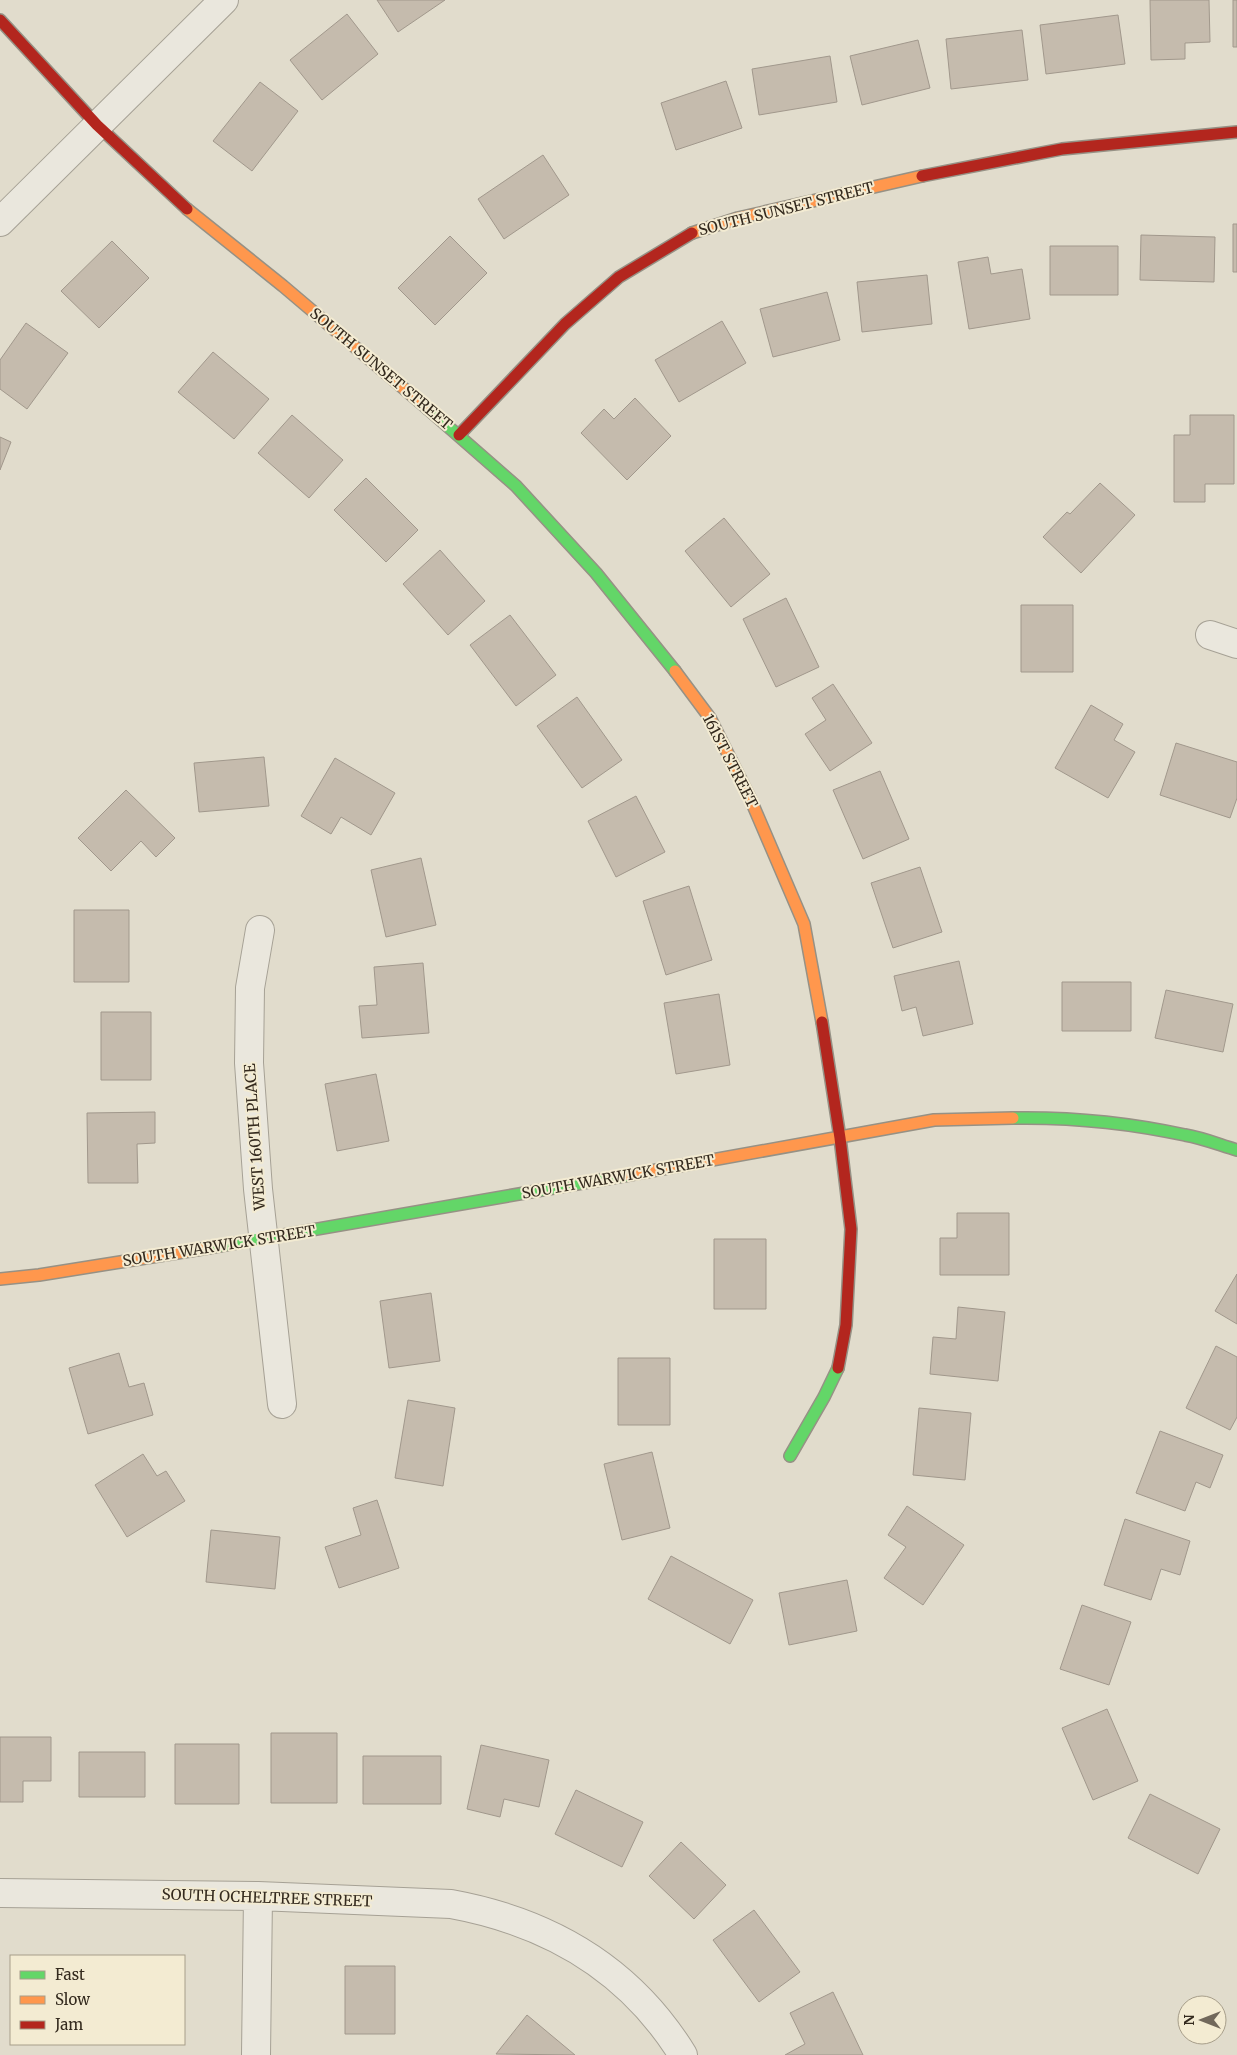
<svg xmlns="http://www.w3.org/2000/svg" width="1237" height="2055" font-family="Merriweather,serif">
  <rect width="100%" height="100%" fill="#e1dccc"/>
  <path fill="#c5bbad" stroke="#a1988c" d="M 377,0 L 445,0 L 398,32 Z
    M 1150,0 L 1209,0 L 1210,42 L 1185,43 L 1185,59 L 1151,60 Z
    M 1233,0 L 1237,0 L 1237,47 L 1233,47 Z
    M 347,14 L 378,54 L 322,100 L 290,60 Z
    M 1118,15 L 1125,64 L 1046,74 L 1040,25 Z
    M 1022,30 L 1028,80 L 951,89 L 946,39 Z
    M 918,40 L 930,88 L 862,105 L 850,56 Z
    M 830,56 L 837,102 L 759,115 L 752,69 Z
    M 726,81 L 742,128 L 676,150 L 661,103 Z
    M 260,82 L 298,111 L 252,171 L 213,141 Z
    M 543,155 L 569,195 L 504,239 L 478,199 Z
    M 1233,224 L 1237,224 L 1237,272 L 1233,272 Z
    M 1141,235 L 1215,237 L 1214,282 L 1140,280 Z
    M 450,236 L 487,273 L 435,325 L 398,288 Z
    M 112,241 L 149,278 L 99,328 L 61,291 Z
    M 1050,246 L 1118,246 L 1118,295 L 1050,295 Z
    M 988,257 L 991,274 L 1022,269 L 1030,319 L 969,329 L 958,262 Z
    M 927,275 L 932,324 L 862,332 L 857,282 Z
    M 827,292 L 840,340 L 773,357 L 760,309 Z
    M 722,321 L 746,363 L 679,402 L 655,360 Z
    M 26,323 L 68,353 L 27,409 L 0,389 L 0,360 Z
    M 213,352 L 269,399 L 234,439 L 178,392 Z
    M 635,398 L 671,436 L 627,480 L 581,433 L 604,409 L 614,419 Z
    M 292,415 L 343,460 L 309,498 L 258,453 Z
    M 1190,415 L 1234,415 L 1234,484 L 1205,484 L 1205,502 L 1174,502 L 1174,435 L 1190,435 Z
    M 0,437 L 11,442 L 0,470 Z
    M 366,478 L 418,530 L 386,562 L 334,510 Z
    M 1100,483 L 1135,515 L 1081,573 L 1043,537 L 1067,512 L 1070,514 Z
    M 724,518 L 770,574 L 731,607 L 685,551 Z
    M 440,550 L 485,601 L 448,635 L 403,584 Z
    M 786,598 L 819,667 L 776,687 L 743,619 Z
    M 1021,605 L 1073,605 L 1073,672 L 1021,672 Z
    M 510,615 L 556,675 L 516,706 L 470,645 Z
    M 833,684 L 872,743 L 830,771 L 805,734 L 826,720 L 812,698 Z
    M 577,697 L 622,760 L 582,788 L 537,726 Z
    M 1091,705 L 1123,724 L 1114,740 L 1135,752 L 1108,798 L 1055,768 Z
    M 1176,743 L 1237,762 L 1237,798 L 1230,818 L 1160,795 Z
    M 264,757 L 269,806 L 199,812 L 194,763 Z
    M 335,758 L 395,793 L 371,835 L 341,817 L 331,834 L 301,816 Z
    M 880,771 L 909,839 L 863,859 L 833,790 Z
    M 126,790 L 175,838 L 156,857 L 141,841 L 111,871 L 78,838 Z
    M 636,796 L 665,852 L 616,877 L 588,821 Z
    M 421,858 L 436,925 L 386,937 L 371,870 Z
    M 920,867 L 942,932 L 893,948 L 871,883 Z
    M 689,886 L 712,960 L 666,975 L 643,901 Z
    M 74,910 L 129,910 L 129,982 L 74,982 Z
    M 959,961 L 973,1024 L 923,1036 L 916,1007 L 902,1011 L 894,976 Z
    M 423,963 L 429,1033 L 362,1038 L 359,1006 L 377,1005 L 374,967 Z
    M 1062,982 L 1131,982 L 1131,1031 L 1062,1031 Z
    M 1166,990 L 1233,1004 L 1223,1052 L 1155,1038 Z
    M 719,994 L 730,1065 L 676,1074 L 664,1003 Z
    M 101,1012 L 151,1012 L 151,1080 L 101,1080 Z
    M 376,1074 L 389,1141 L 337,1151 L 325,1084 Z
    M 155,1112 L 155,1143 L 137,1144 L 138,1183 L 88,1183 L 87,1113 Z
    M 957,1213 L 1009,1213 L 1009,1275 L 940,1275 L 940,1238 L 957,1238 Z
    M 714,1239 L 766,1239 L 766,1309 L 714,1309 Z
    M 1237,1274 L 1237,1324 L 1215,1311 Z
    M 431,1293 L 440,1361 L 389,1368 L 380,1301 Z
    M 958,1307 L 1005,1312 L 998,1381 L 930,1374 L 933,1337 L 956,1339 Z
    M 1216,1346 L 1237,1357 L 1237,1417 L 1230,1430 L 1186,1408 Z
    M 119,1353 L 129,1387 L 144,1383 L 153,1415 L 88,1434 L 69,1368 Z
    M 618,1358 L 670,1358 L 670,1425 L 618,1425 Z
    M 408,1400 L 455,1408 L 443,1486 L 395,1478 Z
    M 919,1408 L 971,1413 L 965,1480 L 913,1475 Z
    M 1160,1431 L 1223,1455 L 1210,1488 L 1196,1482 L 1185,1511 L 1136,1493 Z
    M 652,1452 L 670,1528 L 622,1540 L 604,1464 Z
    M 143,1454 L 157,1476 L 166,1471 L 185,1501 L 127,1537 L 95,1485 Z
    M 377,1500 L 399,1568 L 339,1588 L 325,1547 L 361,1535 L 353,1508 Z
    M 907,1506 L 964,1545 L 923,1605 L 884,1578 L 906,1547 L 888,1535 Z
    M 1125,1519 L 1190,1541 L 1180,1575 L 1161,1569 L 1151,1600 L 1104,1585 Z
    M 211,1530 L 280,1537 L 275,1589 L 206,1582 Z
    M 671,1556 L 753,1600 L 730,1644 L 648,1599 Z
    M 847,1580 L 857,1631 L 789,1645 L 779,1593 Z
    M 1082,1605 L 1131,1622 L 1109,1685 L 1060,1669 Z
    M 1107,1709 L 1138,1781 L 1093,1800 L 1062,1728 Z
    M 271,1733 L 337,1733 L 337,1803 L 271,1803 Z
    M 0,1737 L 51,1737 L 51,1781 L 23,1781 L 23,1802 L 0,1802 Z
    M 175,1744 L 239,1744 L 239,1804 L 175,1804 Z
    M 481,1745 L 549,1760 L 539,1807 L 504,1799 L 500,1817 L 467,1809 Z
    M 79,1752 L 145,1752 L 145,1797 L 79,1797 Z
    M 363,1756 L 441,1756 L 441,1804 L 363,1804 Z
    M 576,1790 L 643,1822 L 622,1867 L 555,1834 Z
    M 1150,1794 L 1220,1829 L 1198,1874 L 1128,1838 Z
    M 681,1842 L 726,1885 L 694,1919 L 649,1876 Z
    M 754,1910 L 800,1972 L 759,2002 L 713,1940 Z
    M 345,1966 L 395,1966 L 395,2034 L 345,2034 Z
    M 833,1992 L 863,2055 L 785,2055 L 805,2044 L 790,2013 Z
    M 527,2015 L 575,2055 L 496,2054 Z"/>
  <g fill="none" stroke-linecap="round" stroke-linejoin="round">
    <defs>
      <path id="street" d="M 0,222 L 224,0
        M 1210,635 L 1237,644
        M 260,930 L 250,988 L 249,1063 L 258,1189 L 282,1404
        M 0,1893 L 258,1896 L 451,1904 C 549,1922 630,1969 683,2055
        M 256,2055 L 258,1896"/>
      <path id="fast" d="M 428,409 L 516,486 L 596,573 L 675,671
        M 1013,1118 C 1070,1117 1130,1123 1185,1135 C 1203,1138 1220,1145 1237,1150
        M 202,1249 L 629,1175
        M 790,1456 L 824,1397 L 838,1368"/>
      <path id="slow" d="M 187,209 L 283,286 L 428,409
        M 692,233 L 738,218 L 922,176
        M 675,671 L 710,718 L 750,798 L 804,924 L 822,1022
        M 629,1175 L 934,1120 L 1013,1118
        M 0,1279 L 39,1275 L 202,1249"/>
      <path id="jam" d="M 0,20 L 97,125 L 187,209
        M 922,176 L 1062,149 L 1237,132
        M 459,435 L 565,324 L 619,277 L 692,233
        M 822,1022 L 840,1138 L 851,1229 L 846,1325 L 838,1368"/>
    </defs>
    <use href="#street" stroke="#a6a195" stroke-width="30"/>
    <use href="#fast" stroke="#969185" stroke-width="14"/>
    <use href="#slow" stroke="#969185" stroke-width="14"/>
    <use href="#jam" stroke="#969185" stroke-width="14"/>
    <use href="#street" stroke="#eae7dd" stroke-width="28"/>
    <use href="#fast" stroke="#63d668" stroke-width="11"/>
    <use href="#slow" stroke="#ff974d" stroke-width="11"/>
    <use href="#jam" stroke="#b3261e" stroke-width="11"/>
  </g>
  <g text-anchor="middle" stroke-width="4" stroke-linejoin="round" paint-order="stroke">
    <g font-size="15" fill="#342a1e" stroke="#f3ebd2">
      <text transform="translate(786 209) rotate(-14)" y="5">SOUTH SUNSET STREET</text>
      <text transform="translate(381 369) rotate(40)" y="5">SOUTH SUNSET STREET</text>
      <text transform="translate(730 761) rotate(63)" y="5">161ST STREET</text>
      <text transform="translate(255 1137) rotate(-94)" y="5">WEST 160TH PLACE</text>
      <text transform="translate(618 1177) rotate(-10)" y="5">SOUTH WARWICK STREET</text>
      <text transform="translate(219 1246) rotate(-9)" y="5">SOUTH WARWICK STREET</text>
      <text transform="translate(267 1898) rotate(2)" y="5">SOUTH OCHELTREE STREET</text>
    </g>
  </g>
  <rect x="10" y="1955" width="175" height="90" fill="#f3ebd2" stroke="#a79e8a"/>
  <rect x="20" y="1971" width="25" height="8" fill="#63d668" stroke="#a79e8a"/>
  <text x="55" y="1980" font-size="15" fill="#342a1e">Fast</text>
  <rect x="20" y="1996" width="25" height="8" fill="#ff974d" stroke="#a79e8a"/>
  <text x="55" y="2005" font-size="15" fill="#342a1e">Slow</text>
  <rect x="20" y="2021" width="25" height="8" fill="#b3261e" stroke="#a79e8a"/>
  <text x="55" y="2030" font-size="15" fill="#342a1e">Jam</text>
  <g transform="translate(1202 2020) rotate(270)"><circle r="24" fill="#f3ebd2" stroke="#a79e8a"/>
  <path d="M0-4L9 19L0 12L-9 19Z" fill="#71685b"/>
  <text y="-8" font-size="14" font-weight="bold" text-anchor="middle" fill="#342a1e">N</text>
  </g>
</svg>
